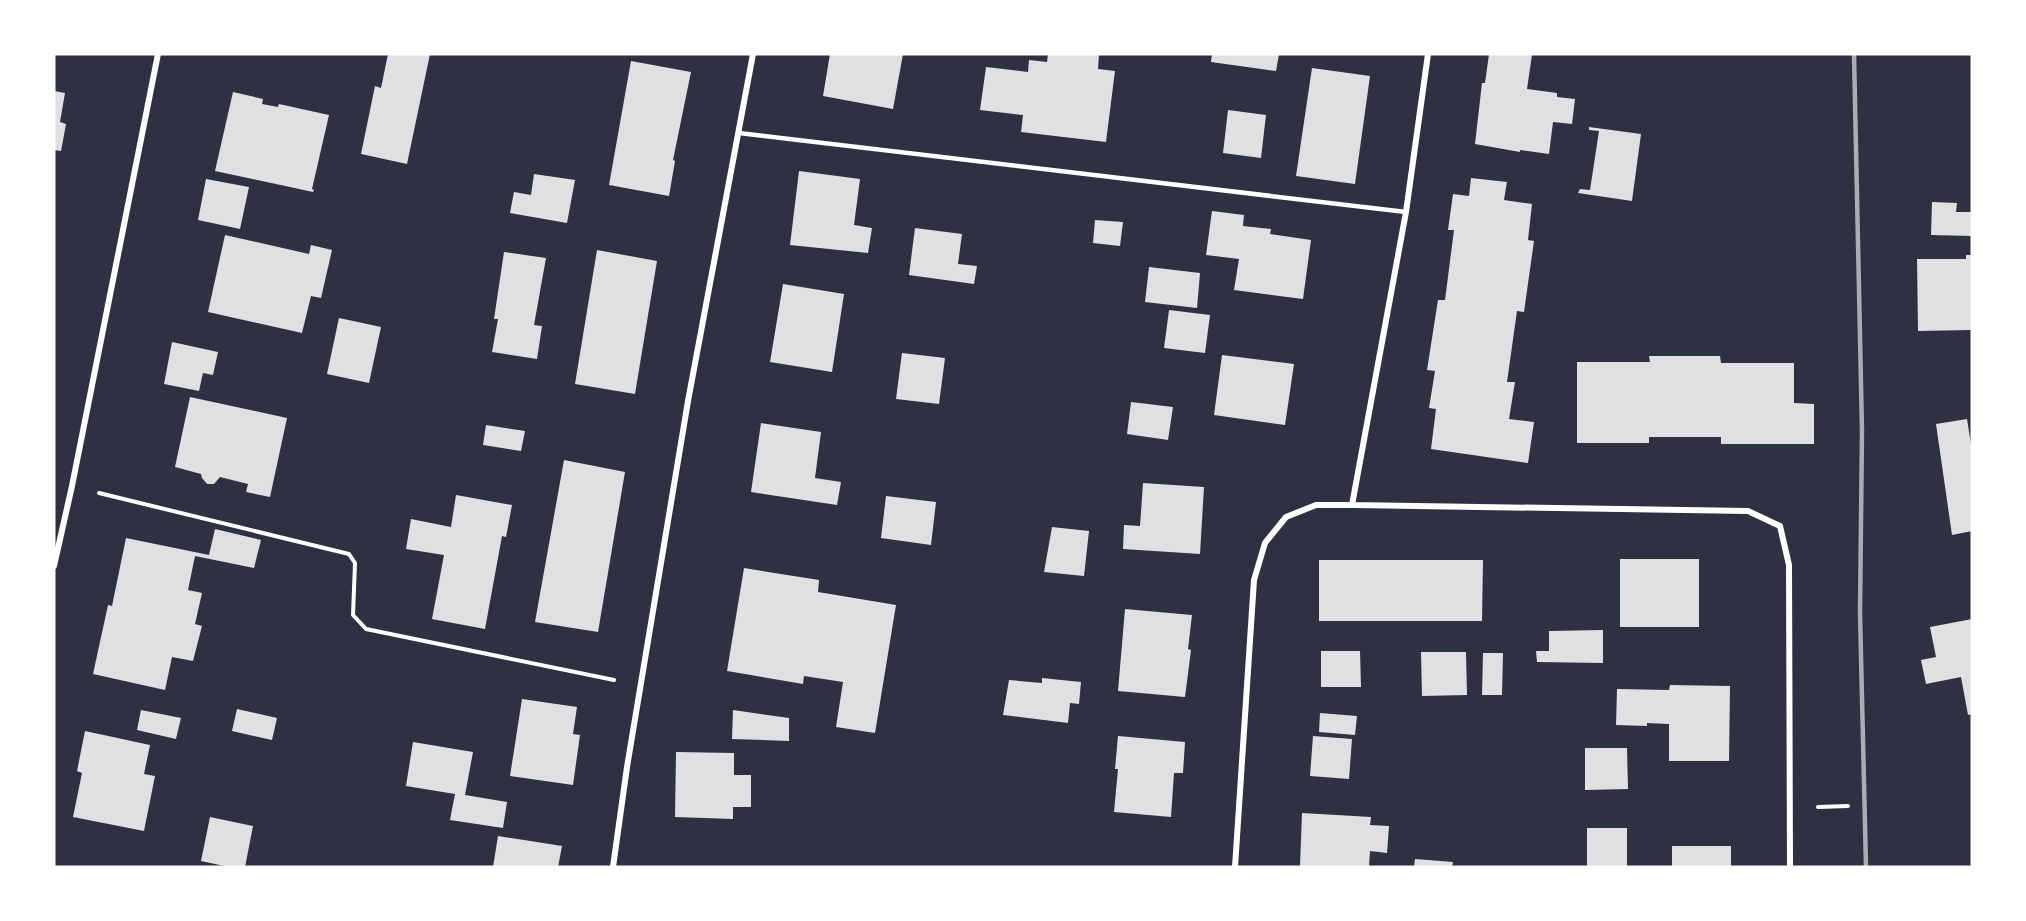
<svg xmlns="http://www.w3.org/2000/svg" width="2026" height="921" font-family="'Zilla Slab',serif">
  <rect width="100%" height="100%" fill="#2d3142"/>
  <path fill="#e0e0e3" d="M 388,54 L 430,54 L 407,164 L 361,154 L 375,86 L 381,88 Z
    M 830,54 L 903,54 L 893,109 L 823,96 Z
    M 1048,54 L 1099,54 L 1098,69 L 1115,71 L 1106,142 L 1021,132 L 1023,115 L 980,110 L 986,67 L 1028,72 L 1029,60 L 1047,62 Z
    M 1212,54 L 1279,54 L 1276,71 L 1211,62 Z
    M 1489,54 L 1532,55 L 1527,89 L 1557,93 L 1557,97 L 1575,99 L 1572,124 L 1553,122 L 1549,154 L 1520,150 L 1520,152 L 1475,144 L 1482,83 L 1485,83 Z
    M 631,61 L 691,72 L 673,160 L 675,161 L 669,196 L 609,185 Z
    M 1312,68 L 1370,76 L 1355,184 L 1296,176 Z
    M 54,91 L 65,93 L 60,122 L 66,124 L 61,151 L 54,150 Z
    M 233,92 L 263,99 L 262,104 L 278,107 L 279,104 L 329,115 L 312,189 L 314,190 L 313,192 L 215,171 Z
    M 1228,110 L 1266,115 L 1261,158 L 1223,153 Z
    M 1589,127 L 1641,134 L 1632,201 L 1578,193 L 1580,189 L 1590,190 L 1599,131 L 1589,130 Z
    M 799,171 L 860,179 L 854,225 L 872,228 L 868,253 L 790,245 Z
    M 534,174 L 575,180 L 567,223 L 510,213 L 514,192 L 531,195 Z
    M 1471,178 L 1507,182 L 1504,200 L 1532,204 L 1528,240 L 1534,241 L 1524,312 L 1517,311 L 1507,382 L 1515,382 L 1509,419 L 1534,422 L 1528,463 L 1431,449 L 1436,409 L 1429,408 L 1435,371 L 1427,370 L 1438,300 L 1445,300 L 1454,230 L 1448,230 L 1453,194 L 1469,196 Z
    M 206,179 L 249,187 L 240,229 L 198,220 Z
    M 1932,202 L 1957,203 L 1956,212 L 1972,212 L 1972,236 L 1931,235 Z
    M 1212,211 L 1244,215 L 1243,226 L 1271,229 L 1270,234 L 1311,240 L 1303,299 L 1234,290 L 1239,259 L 1206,255 Z
    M 1095,220 L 1123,222 L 1120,246 L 1093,243 Z
    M 915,228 L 962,234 L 958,264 L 977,266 L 974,284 L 909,275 Z
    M 225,235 L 309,254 L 311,245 L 332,250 L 321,298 L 311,296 L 302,333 L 208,312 Z
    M 597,250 L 657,261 L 635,394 L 575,384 Z
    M 504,252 L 546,258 L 534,325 L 542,326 L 537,359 L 492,352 L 498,319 L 494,319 Z
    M 1966,255 L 1972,255 L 1972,330 L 1918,331 L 1917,259 L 1966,259 Z
    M 1149,267 L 1200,273 L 1197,308 L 1145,302 Z
    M 783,284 L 844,294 L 832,372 L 770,362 Z
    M 1169,310 L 1210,315 L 1205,353 L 1164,348 Z
    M 339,318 L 381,327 L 369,383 L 327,374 Z
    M 172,342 L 218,352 L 213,375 L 203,373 L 199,391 L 164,384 Z
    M 902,353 L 945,358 L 939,404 L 896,399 Z
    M 1222,355 L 1294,364 L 1285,425 L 1214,415 Z
    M 1649,356 L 1720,356 L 1721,363 L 1794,363 L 1794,403 L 1814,404 L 1814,444 L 1721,444 L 1721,437 L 1649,437 L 1649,443 L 1577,443 L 1577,362 L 1650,362 Z
    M 190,397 L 287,418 L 270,497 L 246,492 L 248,484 L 220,477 L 214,484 L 207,484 L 202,478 L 201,474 L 175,467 Z
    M 1131,402 L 1173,407 L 1168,440 L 1127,434 Z
    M 1967,419 L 1972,451 L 1972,531 L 1952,535 L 1936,424 Z
    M 761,423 L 821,432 L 815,478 L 841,482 L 837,505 L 751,492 Z
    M 486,425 L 525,431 L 521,451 L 483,445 Z
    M 564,460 L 625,472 L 598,632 L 535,622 Z
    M 1143,483 L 1204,487 L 1200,554 L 1123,549 L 1124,525 L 1140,526 Z
    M 456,495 L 512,505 L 506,537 L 502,536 L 485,629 L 432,619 L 444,555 L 406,549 L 411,519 L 451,527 Z
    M 886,496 L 936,502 L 931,545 L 881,538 Z
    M 1052,527 L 1089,531 L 1084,576 L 1044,572 Z
    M 215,529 L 261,540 L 254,568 L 195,556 L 188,590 L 202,593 L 195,624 L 202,626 L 193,661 L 172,657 L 165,690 L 93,674 L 108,605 L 112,606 L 126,538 L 209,555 Z
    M 1620,559 L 1699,559 L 1699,627 L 1620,627 Z
    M 1319,560 L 1483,560 L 1482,621 L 1319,621 Z
    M 744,568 L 819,580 L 818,592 L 896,605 L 875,733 L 836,727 L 843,682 L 804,676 L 803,684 L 727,671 Z
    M 1125,609 L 1192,615 L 1188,649 L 1191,650 L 1185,697 L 1118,691 Z
    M 1972,619 L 1972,714 L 1968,715 L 1961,677 L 1926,684 L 1921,660 L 1936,657 L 1930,627 Z
    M 1603,630 L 1603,663 L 1537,662 L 1536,651 L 1549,651 L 1549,631 Z
    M 1321,651 L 1360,651 L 1361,687 L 1321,687 Z
    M 1421,652 L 1466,652 L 1467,695 L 1422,696 Z
    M 1483,653 L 1503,653 L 1502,695 L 1482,695 Z
    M 1042,678 L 1081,682 L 1079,704 L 1070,703 L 1068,723 L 1003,715 L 1009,680 L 1042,683 Z
    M 1670,685 L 1730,686 L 1729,761 L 1669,761 L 1669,724 L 1647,723 L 1647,726 L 1616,725 L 1617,689 L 1669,690 Z
    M 522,699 L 577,707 L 573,734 L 580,735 L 573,785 L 510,776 Z
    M 237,709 L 277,718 L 272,740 L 232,731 Z
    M 141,710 L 181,718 L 176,739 L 137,730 Z
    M 733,710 L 789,718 L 789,741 L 732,739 Z
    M 1320,713 L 1357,716 L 1355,735 L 1319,732 Z
    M 85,731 L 150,745 L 144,774 L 155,776 L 144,831 L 73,817 L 82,773 L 77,771 Z
    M 1118,736 L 1185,742 L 1183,773 L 1174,773 L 1171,817 L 1114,812 L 1118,769 L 1115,769 Z
    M 1313,736 L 1352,739 L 1349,779 L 1310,776 Z
    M 413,742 L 473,752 L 465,795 L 507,802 L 503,828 L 450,820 L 455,794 L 406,786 Z
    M 1585,748 L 1627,748 L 1628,789 L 1585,790 Z
    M 676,752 L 734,753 L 734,775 L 751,775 L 751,807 L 733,807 L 733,819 L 675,817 Z
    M 1302,813 L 1371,817 L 1370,825 L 1389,826 L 1387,853 L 1370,851 L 1369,867 L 1300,866 Z
    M 210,817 L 253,826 L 245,867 L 229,867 L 201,861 Z
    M 1587,828 L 1627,828 L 1627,867 L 1587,867 Z
    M 498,836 L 562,846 L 558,867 L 493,867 Z
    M 1672,846 L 1731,846 L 1731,867 L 1672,867 Z
    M 1415,859 L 1453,862 L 1452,867 L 1414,867 Z"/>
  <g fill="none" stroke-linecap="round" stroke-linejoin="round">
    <path stroke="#fff" stroke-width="4" d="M 99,493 L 349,554 L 355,563 L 353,615 L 366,629 L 614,680
      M 1818,807 L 1848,806"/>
    <path stroke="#fff" stroke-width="4.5" d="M 739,133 L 1406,212"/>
    <path stroke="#fff" stroke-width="6" d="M 1352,505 L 1748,511 L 1780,526 L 1789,565 L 1790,867
      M 54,566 L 72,486 L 158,54
      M 613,867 L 627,767 L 688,401 L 753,54
      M 1235,867 L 1254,580 L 1265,543 L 1286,517 L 1316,505 L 1352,505 L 1406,212 L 1428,54"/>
    <path stroke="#abadb3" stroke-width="4.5" d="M 1854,54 L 1862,431 L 1860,613 L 1866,867"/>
  </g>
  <rect width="2026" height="921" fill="none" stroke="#ffffff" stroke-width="111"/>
</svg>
